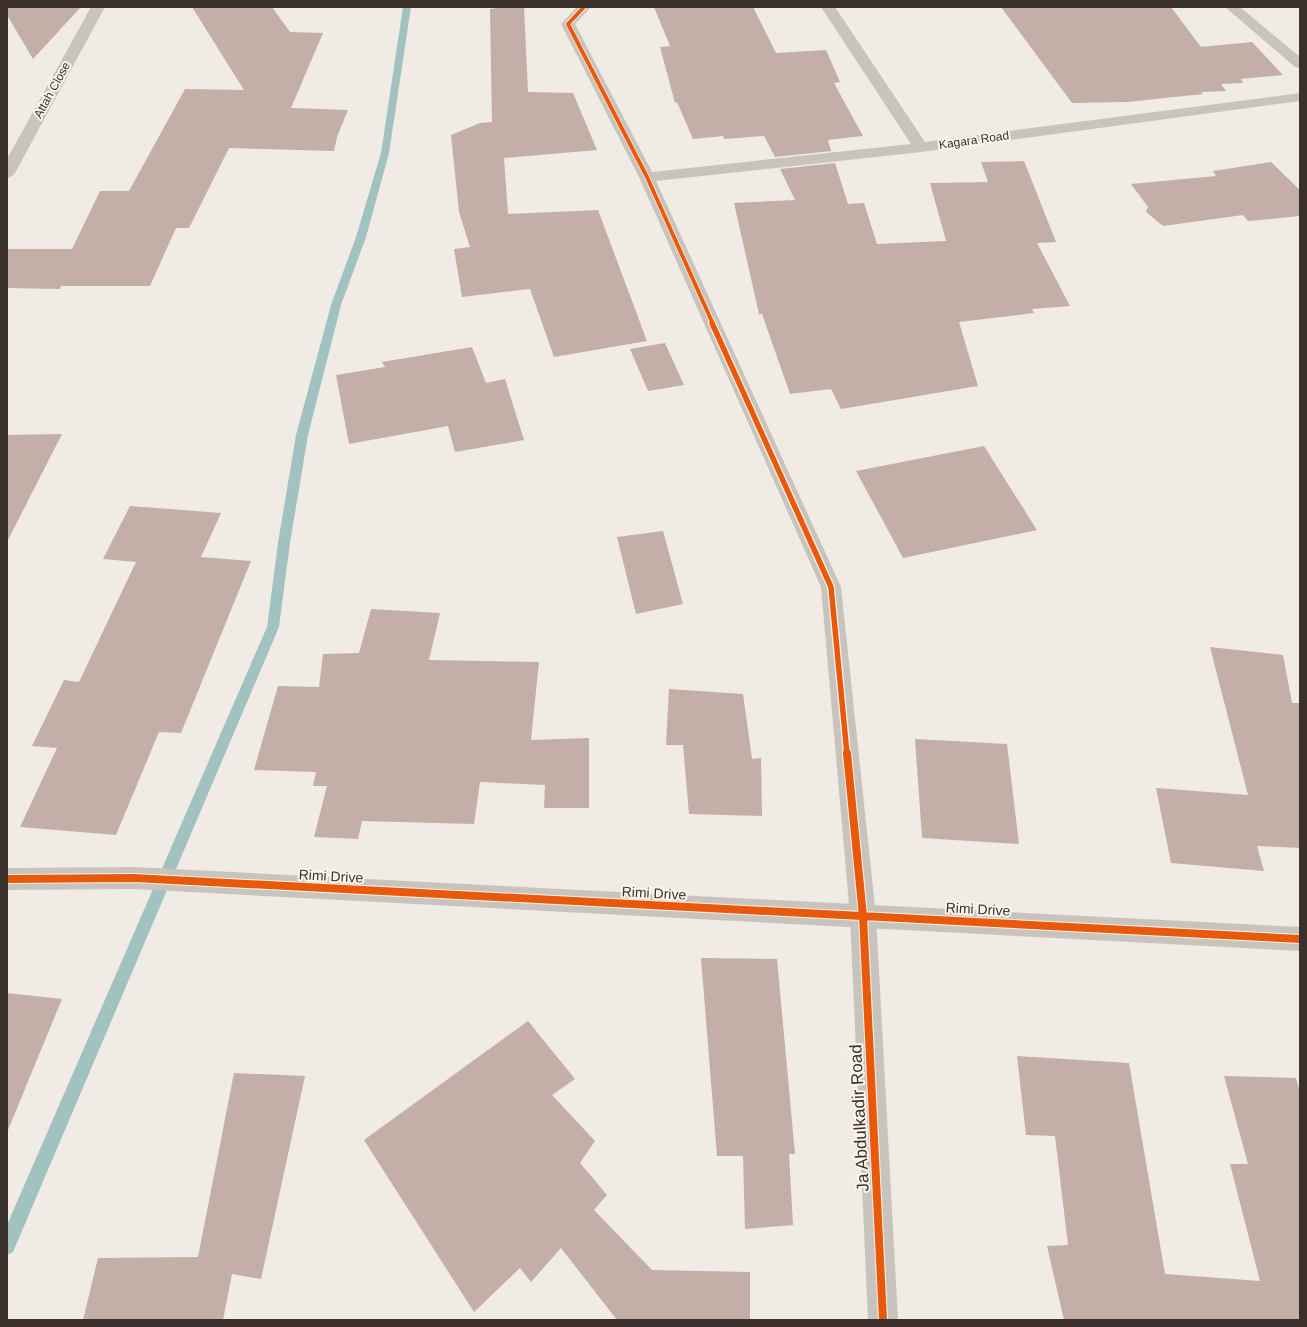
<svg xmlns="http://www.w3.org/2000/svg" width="1307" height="1327" font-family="Helvetica,sans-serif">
  <rect width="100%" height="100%" fill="#f0ebe5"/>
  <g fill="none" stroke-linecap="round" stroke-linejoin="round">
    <path fill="#a1c2c1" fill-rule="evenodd" d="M 403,7 L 411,7 L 389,153 L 366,237 L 341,305 L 308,435 L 290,543 L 279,627 L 13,1252 L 7,1255 L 7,1225 L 267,627 L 278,543 L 296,435 L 331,305 L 356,237 L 381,153 Z"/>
  </g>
  <path fill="#c3afa7" d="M 7,7 L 81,7 L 33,59 L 7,15 Z
    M 192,7 L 272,7 L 290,32 L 323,33 L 291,108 L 348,110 L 337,137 L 334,151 L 229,148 L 189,228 L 176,228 L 150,286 L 61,286 L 60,289 L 7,288 L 7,249 L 72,249 L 100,191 L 129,191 L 185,89 L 244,90 Z
    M 506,7 L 524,7 L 528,92 L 573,93 L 597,150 L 504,158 L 508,214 L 598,210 L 647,341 L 554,357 L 530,289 L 462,297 L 454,249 L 470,247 L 459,212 L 451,135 L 480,123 L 492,122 L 490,9 Z
    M 654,7 L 753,7 L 776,53 L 826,50 L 840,82 L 834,83 L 863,136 L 828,140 L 831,151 L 775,157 L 764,136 L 724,139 L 723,136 L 693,139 L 677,102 L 675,103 L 660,47 L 670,46 Z
    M 1001,7 L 1171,7 L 1201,47 L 1252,42 L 1283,75 L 1241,79 L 1243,83 L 1221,84 L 1226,91 L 1201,92 L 1203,94 L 1127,102 L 1072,103 Z
    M 1024,161 L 1056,242 L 1037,243 L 1070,306 L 1032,309 L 1034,313 L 959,322 L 978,386 L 841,409 L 831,389 L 790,394 L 762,314 L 759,314 L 734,203 L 795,200 L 780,169 L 835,163 L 848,204 L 864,203 L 877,244 L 946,241 L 930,183 L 988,182 L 981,162 Z
    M 1271,162 L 1300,190 L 1300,216 L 1248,221 L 1243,215 L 1163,226 L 1146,212 L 1148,207 L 1131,184 L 1216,176 L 1213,171 Z
    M 665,343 L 684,385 L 648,391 L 630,349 Z
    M 472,347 L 486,383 L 505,379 L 524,440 L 455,452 L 448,426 L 349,444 L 336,375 L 385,367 L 382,362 Z
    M 62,434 L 7,542 L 7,435 Z
    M 984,446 L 1037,530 L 903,558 L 856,471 Z
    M 130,506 L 221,513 L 201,557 L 251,561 L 181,733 L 159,732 L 116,835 L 20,827 L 57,748 L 32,746 L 64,680 L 79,682 L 136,562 L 103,559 Z
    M 663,531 L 683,604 L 636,614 L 617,537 Z
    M 371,609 L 440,613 L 429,660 L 539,662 L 531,740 L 589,738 L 589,808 L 544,808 L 545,785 L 480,782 L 474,824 L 362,821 L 358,839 L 314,837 L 327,786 L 313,786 L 316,772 L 254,770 L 278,686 L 319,687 L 323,654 L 359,653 Z
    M 1210,647 L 1283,655 L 1292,703 L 1300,703 L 1300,848 L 1257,846 L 1264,871 L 1171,863 L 1156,788 L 1248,795 Z
    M 669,689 L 743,694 L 752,759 L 761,758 L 762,816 L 689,814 L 683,745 L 666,745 Z
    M 915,739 L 1007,744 L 1019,844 L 922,838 Z
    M 701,958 L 777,959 L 795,1154 L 789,1154 L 793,1225 L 745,1229 L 743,1156 L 717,1156 Z
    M 7,993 L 62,999 L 8,1130 L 7,1130 Z
    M 528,1021 L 575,1079 L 552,1095 L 595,1141 L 580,1163 L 607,1195 L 594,1210 L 652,1270 L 750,1272 L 750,1320 L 617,1320 L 561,1248 L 531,1282 L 520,1268 L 474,1312 L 364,1140 Z
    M 1017,1056 L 1129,1063 L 1165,1274 L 1260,1281 L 1230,1164 L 1248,1164 L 1224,1076 L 1296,1078 L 1300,1092 L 1300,1320 L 1064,1320 L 1047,1246 L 1068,1245 L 1055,1136 L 1026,1135 Z
    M 234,1073 L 305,1076 L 261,1279 L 232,1274 L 223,1320 L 83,1320 L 98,1258 L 198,1257 Z"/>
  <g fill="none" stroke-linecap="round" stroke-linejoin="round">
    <path fill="#c9c3be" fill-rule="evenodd" d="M 91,7 L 105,7 L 15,173 L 12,176 L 7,178 L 7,159 Z
      M 577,7 L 591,7 L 575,24 L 652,172 L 911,144 L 821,7 L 835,7 L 925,142 L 1300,93 L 1300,101 L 921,152 L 656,181 L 841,587 L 876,916 L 898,1320 L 868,1320 L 850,916 L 821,587 L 639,177 L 561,24 Z
      M 1225,7 L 1240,7 L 1300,57 L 1300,68 L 1295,67 Z"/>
    <path fill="#c9c3be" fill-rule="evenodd" d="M 134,867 L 1300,927 L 1300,951 L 134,889 L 7,890 L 7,868 Z"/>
    <defs>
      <path id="cycleway-far2" d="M 584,7 L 568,24 L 647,177 L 713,324"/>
      <path id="cycleway-far1" d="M 712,323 L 831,587 L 847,754"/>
      <path id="cycleway" d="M 847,753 L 863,916 L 883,1320
        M 7,879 L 134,878 L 1300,939"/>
    </defs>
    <use href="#cycleway-far2" stroke="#fbf5ee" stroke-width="5.5"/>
    <use href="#cycleway-far1" stroke="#fbf5ee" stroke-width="8"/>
    <use href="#cycleway" stroke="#fbf5ee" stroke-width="10"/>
    <use href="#cycleway-far2" stroke="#e8590c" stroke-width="4"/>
    <use href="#cycleway-far1" stroke="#e8590c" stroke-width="5.5"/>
    <use href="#cycleway" stroke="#e8590c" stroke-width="8"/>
  </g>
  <g text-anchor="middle" stroke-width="4" stroke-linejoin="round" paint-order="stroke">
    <g font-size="12" fill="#3b302b" stroke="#fbf5ee">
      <text transform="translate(52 90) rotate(-61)" y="4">Attah Close</text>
      <text transform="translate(974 140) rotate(-8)" y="4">Kagara Road</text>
    </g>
    <g font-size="14" fill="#3b302b" stroke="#fbf5ee">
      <text transform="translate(331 876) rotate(3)" y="5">Rimi Drive</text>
      <text transform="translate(654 893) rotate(3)" y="5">Rimi Drive</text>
      <text transform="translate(978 909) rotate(3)" y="5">Rimi Drive</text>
    </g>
    <g font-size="17" fill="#3b302b" stroke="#fbf5ee">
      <text transform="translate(859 1118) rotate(-93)" y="6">Ja Abdulkadir Road</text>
    </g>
  </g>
  <rect width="1307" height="1327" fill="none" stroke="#3b302b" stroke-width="16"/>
</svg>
